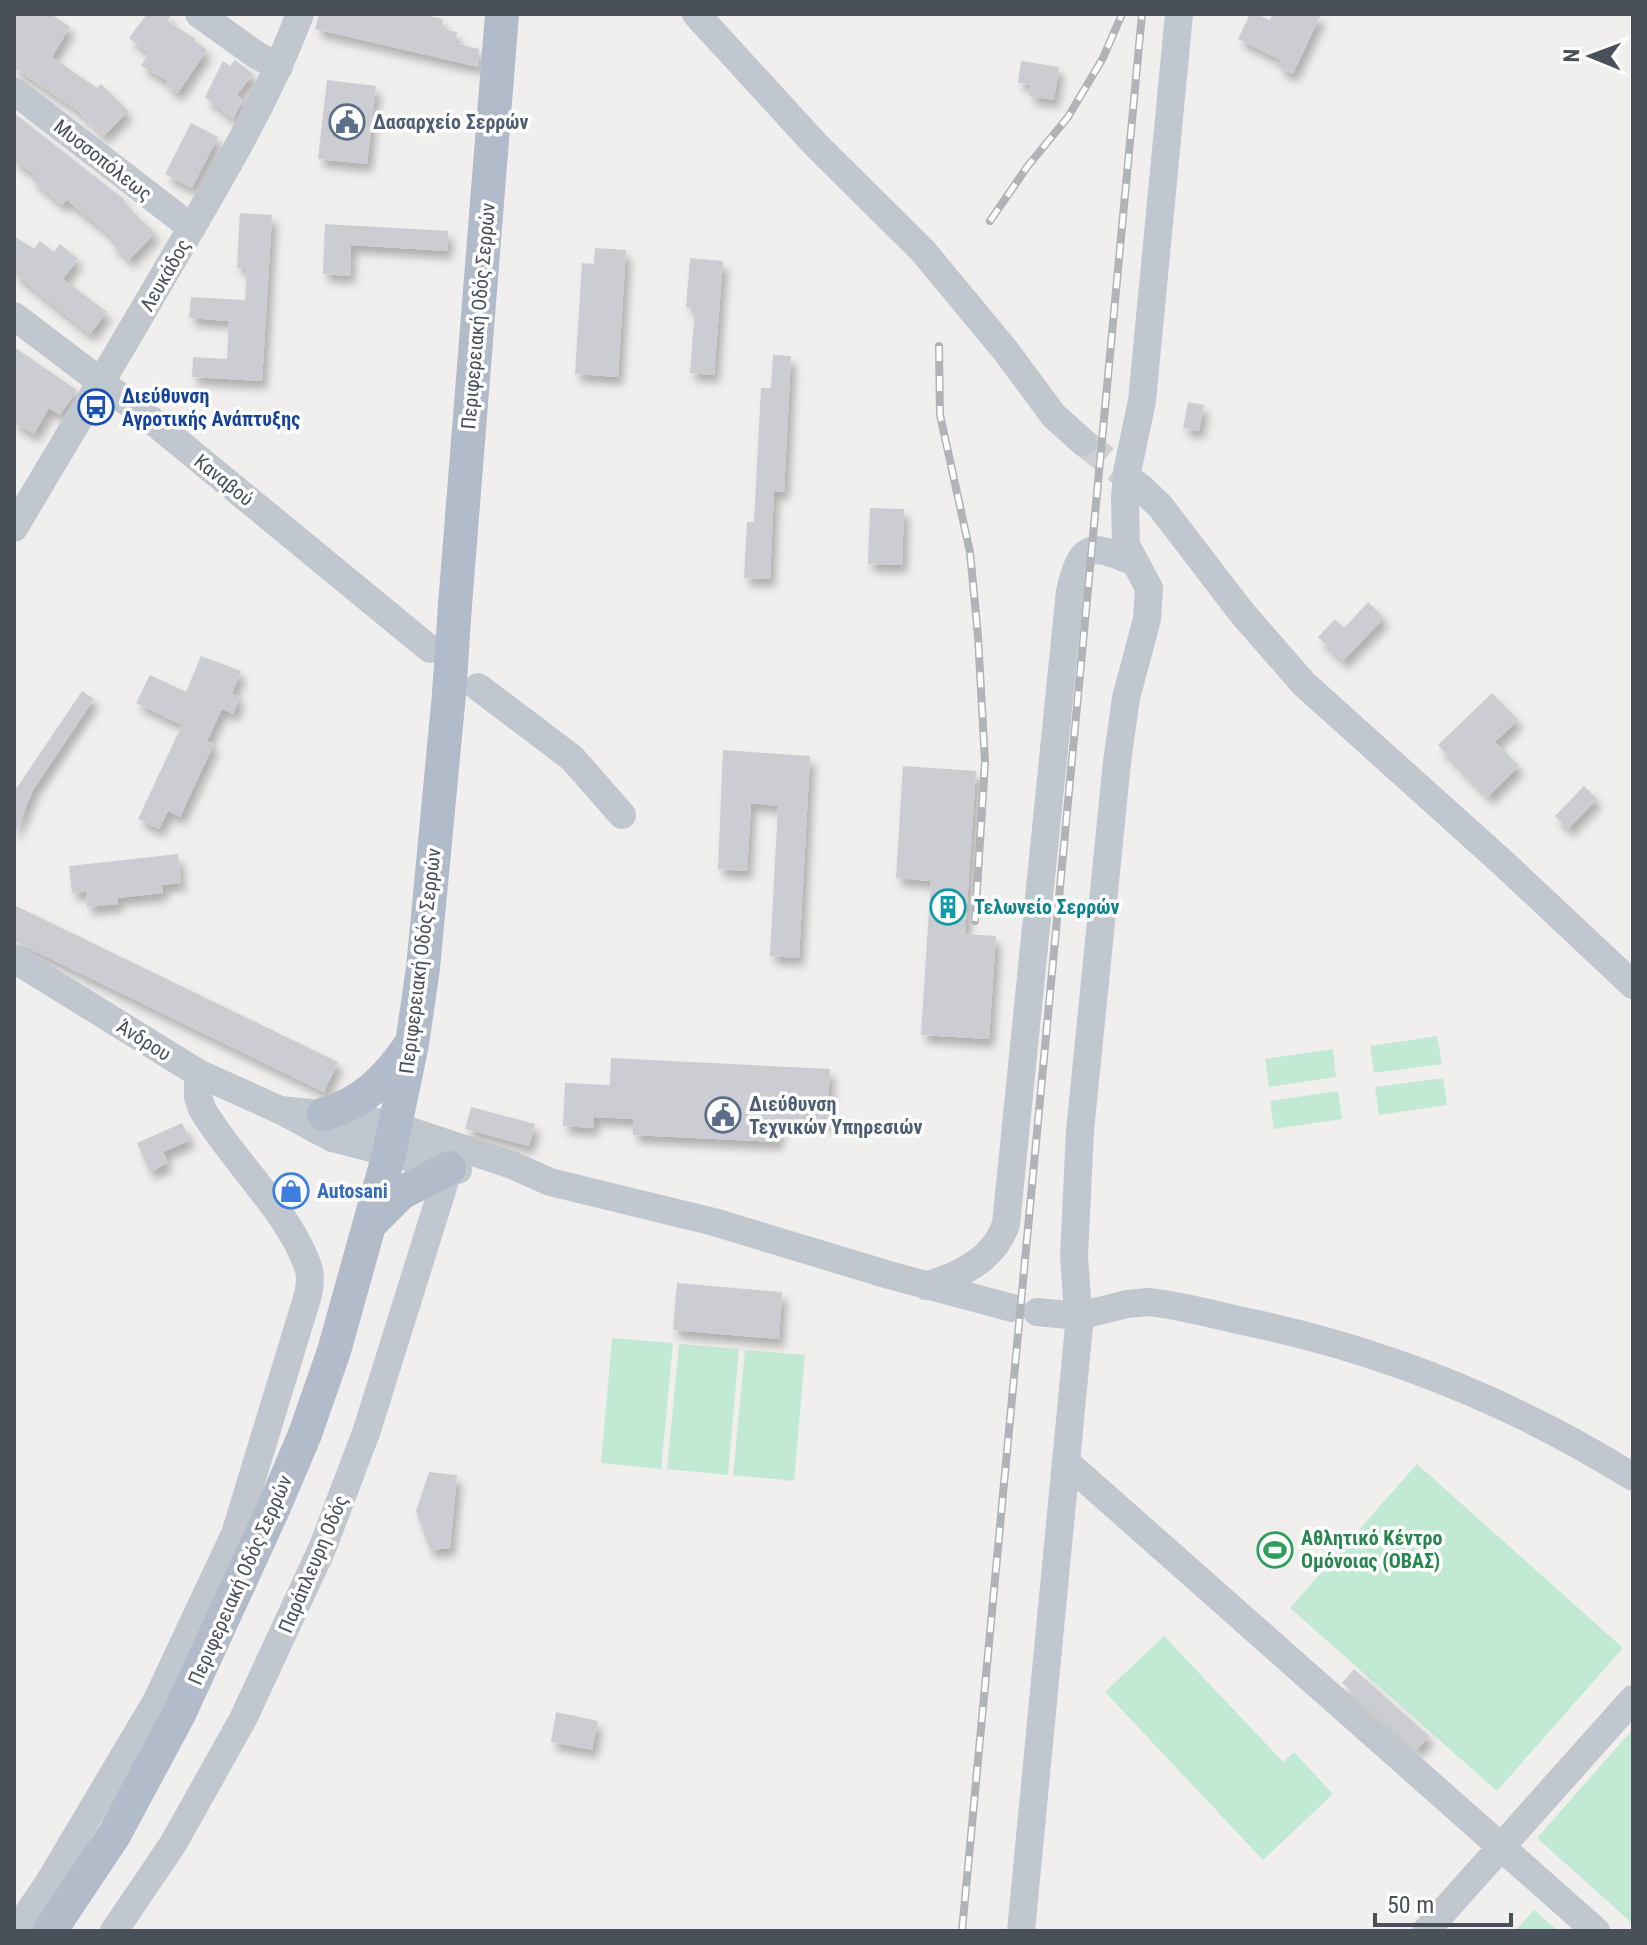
<svg xmlns="http://www.w3.org/2000/svg" width="1647" height="1945" font-family="'Roboto Condensed',sans-serif">
  <defs>
    <filter id="shadow"><feDropShadow dx="5" dy="8" stdDeviation="4" flood-color="#0004"/></filter>
  </defs>
  <rect width="100%" height="100%" fill="#f0efee"/>
  <path fill="#c2e9d4" d="M 1437,1036 L 1442,1064 L 1374,1073 L 1370,1046 Z
    M 1333,1049 L 1336,1077 L 1269,1087 L 1265,1059 Z
    M 1443,1078 L 1447,1105 L 1379,1115 L 1375,1087 Z
    M 1338,1091 L 1342,1119 L 1274,1129 L 1270,1101 Z
    M 612,1338 L 673,1343 L 661,1469 L 601,1463 Z
    M 679,1344 L 739,1349 L 728,1475 L 667,1469 Z
    M 745,1350 L 805,1355 L 794,1481 L 733,1475 Z
    M 1417,1464 L 1623,1648 L 1497,1791 L 1290,1608 Z
    M 1164,1636 L 1283,1762 L 1294,1752 L 1333,1794 L 1263,1860 L 1105,1692 Z
    M 1633,1729 L 1633,1924 L 1537,1838 Z
    M 1534,1910 L 1558,1931 L 1515,1931 Z"/>
  <path fill="#cccdd2" filter="url(#shadow)" d="M 14,14 L 51,14 L 70,27 L 52,57 L 97,88 L 101,84 L 128,111 L 104,136 L 77,110 L 14,68 Z
    M 147,14 L 172,14 L 167,21 L 196,39 L 194,41 L 207,50 L 178,93 L 166,85 L 168,81 L 141,66 L 149,53 L 129,38 Z
    M 319,14 L 420,14 L 443,19 L 441,29 L 457,32 L 455,43 L 479,49 L 478,67 L 315,29 Z
    M 1250,14 L 1256,14 L 1270,20 L 1273,14 L 1321,14 L 1293,74 L 1278,67 L 1281,60 L 1238,39 Z
    M 235,60 L 253,74 L 237,95 L 243,100 L 233,119 L 205,97 L 223,61 L 230,66 Z
    M 1021,61 L 1059,67 L 1054,100 L 1029,96 L 1031,85 L 1018,83 Z
    M 327,80 L 376,86 L 367,164 L 318,159 Z
    M 14,113 L 126,201 L 124,203 L 155,233 L 129,260 L 110,242 L 114,238 L 67,200 L 62,205 L 31,178 L 35,174 L 14,161 Z
    M 191,123 L 218,137 L 192,188 L 165,174 Z
    M 240,213 L 272,215 L 262,381 L 192,377 L 193,357 L 227,359 L 229,321 L 189,318 L 191,297 L 245,300 L 247,268 L 237,268 Z
    M 325,224 L 448,231 L 447,251 L 351,245 L 350,276 L 323,274 Z
    M 14,236 L 34,249 L 40,241 L 54,252 L 60,244 L 78,259 L 63,279 L 107,312 L 90,334 L 14,273 Z
    M 595,248 L 626,250 L 618,377 L 575,374 L 582,263 L 594,264 Z
    M 690,258 L 723,261 L 714,375 L 690,373 L 695,308 L 686,307 Z
    M 14,347 L 77,390 L 60,415 L 49,408 L 34,434 L 14,423 Z
    M 773,355 L 791,356 L 784,492 L 774,491 L 770,579 L 744,578 L 747,522 L 754,522 L 761,388 L 771,388 Z
    M 1188,402 L 1204,405 L 1199,431 L 1183,428 Z
    M 870,508 L 904,509 L 902,565 L 868,564 Z
    M 1368,602 L 1384,618 L 1343,661 L 1318,637 L 1335,619 L 1344,628 Z
    M 201,656 L 241,671 L 232,694 L 240,697 L 233,714 L 222,709 L 207,741 L 214,744 L 180,817 L 168,811 L 159,829 L 138,819 L 182,725 L 136,703 L 150,675 L 186,692 Z
    M 82,691 L 94,699 L 33,790 L 14,836 L 14,792 Z
    M 1492,693 L 1518,720 L 1495,742 L 1519,766 L 1488,797 L 1438,745 Z
    M 723,750 L 810,756 L 799,958 L 770,956 L 778,806 L 751,803 L 747,871 L 718,869 Z
    M 903,766 L 976,771 L 965,934 L 996,936 L 989,1039 L 921,1035 L 931,881 L 896,878 Z
    M 1584,786 L 1597,799 L 1568,829 L 1555,816 Z
    M 178,854 L 181,883 L 162,885 L 163,893 L 117,898 L 118,904 L 87,907 L 86,891 L 72,893 L 69,866 Z
    M 14,905 L 338,1062 L 324,1092 L 14,941 Z
    M 611,1058 L 830,1069 L 827,1124 L 779,1121 L 778,1142 L 633,1135 L 633,1119 L 594,1117 L 594,1128 L 563,1126 L 565,1083 L 610,1085 Z
    M 471,1107 L 535,1124 L 529,1146 L 465,1129 Z
    M 182,1123 L 190,1140 L 163,1152 L 168,1163 L 150,1172 L 137,1143 Z
    M 677,1283 L 782,1292 L 779,1339 L 673,1330 Z
    M 429,1472 L 457,1475 L 450,1548 L 430,1550 L 416,1511 Z
    M 1354,1669 L 1429,1736 L 1417,1750 L 1342,1683 Z
    M 556,1712 L 598,1721 L 592,1750 L 551,1742 Z"/>
  <g fill="none" stroke-linecap="round" stroke-linejoin="round">
    <path stroke="#cfcfd0" stroke-width="28" stroke-dasharray="28 14" stroke-linecap="butt" d="M 1083,442 L 1140,487"/>
    <path stroke="#c1c7ce" stroke-width="28" d="M 199,14 L 258,56 L 279,67
      M 696,14 L 816,145 L 923,251 L 1005,350 L 1054,416 L 1083,442
      M 14,91 L 192,228
      M 14,316 L 155,423 L 430,649
      M 1140,487 L 1160,506 L 1242,613 L 1304,684 L 1502,862 L 1633,985
      M 14,528 C 68,438 122,347 175,256 C 221,178 268,99 300,14
      M 478,687 L 572,758 L 622,815
      M 14,959 L 198,1073 L 280,1110 L 332,1138 L 458,1170
      M 280,1110 L 353,1117 L 395,1126 L 512,1165 L 550,1182 L 714,1222 L 889,1275 L 1012,1308
      M 926,1286 C 960,1275 994,1260 1006,1224 L 1070,591 C 1081,546 1088,542 1132,561
      M 1037,1312 L 1079,1316 L 1127,1304 L 1148,1302 C 1178,1305 1208,1313 1238,1320 C 1380,1349 1510,1400 1633,1477
      M 1066,1462 L 1596,1931
      M 16,1931 L 48,1884 L 156,1702 L 235,1534 L 308,1295 C 310,1286 311,1279 309,1270 C 293,1216 231,1159 202,1109 L 198,1097 L 198,1073
      M 114,1931 L 173,1844 L 243,1719 L 322,1549 L 367,1430 L 449,1168
      M 1021,1931 L 1079,1326 L 1074,1256 L 1080,1131 L 1117,762 L 1126,698 L 1147,619 L 1149,588 L 1126,545 L 1125,498 L 1127,472 L 1142,401 L 1179,14
      M 1426,1931 L 1633,1699"/>
    <path stroke="#b1bbca" stroke-width="34" d="M 455,605 L 502,14
      M 324,1114 C 363,1103 386,1080 409,1047
      M 372,1222 L 401,1193 L 449,1168
      M 50,1931 L 114,1835 L 179,1714 L 275,1505 L 305,1434 L 334,1351 L 389,1154 L 412,1044 L 423,968 L 449,694"/>
    <defs>
      <path id="rail" d="M 990,221 L 1027,167 L 1068,117 L 1103,58 L 1122,14
        M 939,346 L 940,415 L 970,552 L 978,636 L 985,762 L 975,921
        M 962,1931 L 1142,14"/>
    </defs>
    <use href="#rail" stroke="#b1b3b8" stroke-width="8"/>
    <use href="#rail" stroke="#fff" stroke-width="5" stroke-dasharray="15" stroke-linecap="butt"/>
    <path stroke="#b1bbca" stroke-width="34" d="M 449,694 L 455,605"/>
  </g>
  <defs>
    <symbol id="civic-ring" viewBox="-11 -11 22 22"><circle r="9.5" fill="#fff" stroke="#5c6f8a" stroke-width="1.5"/><path d="M-.6-6.5H3V-4.5H.6V-3L4-1V1h2V6H-6V1h2V-1L-.6-3ZM-1.2 2.5V6h2.4V2.5Z" fill="#5c6f8a"/></symbol>
    <symbol id="bus-ring" viewBox="-11 -11 22 22"><circle r="9.5" fill="#fff" stroke="#1a4fb4" stroke-width="1.5"/><path d="M-5-6H5V4H4V6H2V4H-2V6H-4V4H-5ZM-3.5-4V0h7V-4ZM-3.5 1.2v1.5H-2V1.2ZM2 1.2v1.5H3.5V1.2Z" fill="#1a4fb4"/></symbol>
    <symbol id="building-ring" viewBox="-11 -11 22 22"><circle r="9.5" fill="#fff" stroke="#0f9aa8" stroke-width="1.5"/><path d="M-4-6H4V6H1V3H-1V6H-4ZM-2.5-4.3h1.7v1.8h-1.7ZM.8-4.3h1.7v1.8H.8ZM-2.5-1h1.7V.8h-1.7ZM.8-1h1.7V.8H.8Z" fill="#0f9aa8"/></symbol>
    <symbol id="shop-ring" viewBox="-11 -11 22 22"><circle r="9.5" fill="#fff" stroke="#3f7fe0" stroke-width="1.5"/><path d="M-5-2.5h2.3a2.7 3.5 0 0 1 5.4 0H5L5.5 6h-11ZM-1.5-2.5h3a1.5 2.3 0 0 0-3 0Z" fill="#3f7fe0"/></symbol>
    <symbol id="stadium-ring" viewBox="-11 -11 22 22"><circle r="9.5" fill="#fff" stroke="#2e9e5b" stroke-width="1.5"/><path d="M0-5a6.5 5 0 1 0 0 10a6.5 5 0 1 0 0-10ZM-3.5-1.8h7v3.6h-7Z" fill="#2e9e5b"/></symbol>
  </defs>
  <g fill-rule="evenodd">
    <use href="#civic-ring" x="327" y="102" width="40" height="40"/>
    <use href="#bus-ring" x="76" y="387" width="40" height="40"/>
    <use href="#building-ring" x="928" y="887" width="40" height="40"/>
    <use href="#civic-ring" x="703" y="1095" width="40" height="40"/>
    <use href="#shop-ring" x="271" y="1171" width="40" height="40"/>
    <use href="#stadium-ring" x="1255" y="1530" width="40" height="40"/>
  </g>
  <g text-anchor="middle" stroke-width="7" stroke-linejoin="round" paint-order="stroke">
    <g font-size="20" font-weight="bold" fill="#4e5e75" stroke="#fff" text-anchor="start">
      <text x="373" y="129">Δασαρχείο Σερρών</text>
      <text x="749" y="1111">Διεύθυνση<tspan x="749" dy="23">Τεχνικών Υπηρεσιών</tspan></text>
    </g>
    <g font-size="20" fill="#495059" stroke="#fff">
      <text transform="translate(103 160) rotate(38)" y="7">Μυσσοπόλεως</text>
      <text transform="translate(165 275) rotate(-60)" y="7">Λευκάδος</text>
      <text transform="translate(478 316) rotate(-85)" y="7">Περιφερειακή Οδός Σερρών</text>
      <text transform="translate(224 480) rotate(39)" y="7">Καναβού</text>
      <text transform="translate(420 961) rotate(-83)" y="7">Περιφερειακή Οδός Σερρών</text>
      <text transform="translate(144 1040) rotate(32)" y="7">Άνδρου</text>
      <text transform="translate(313 1564) rotate(-67)" y="7">Παράπλευρη Οδός</text>
      <text transform="translate(240 1580) rotate(-66)" y="7">Περιφερειακή Οδός Σερρών</text>
    </g>
    <g font-size="20" font-weight="bold" fill="#164399" stroke="#fff" text-anchor="start">
      <text x="122" y="403">Διεύθυνση<tspan x="122" dy="23">Αγροτικής Ανάπτυξης</tspan></text>
    </g>
    <g font-size="20" font-weight="bold" fill="#0d838f" stroke="#fff" text-anchor="start">
      <text x="974" y="914">Τελωνείο Σερρών</text>
    </g>
    <g font-size="20" font-weight="bold" fill="#366cbe" stroke="#fff" text-anchor="start">
      <text x="317" y="1198">Autosani</text>
    </g>
    <g font-size="20" font-weight="bold" fill="#27864d" stroke="#fff" text-anchor="start">
      <text x="1301" y="1545">Αθλητικό Κέντρο<tspan x="1301" dy="23">Ομόνοιας (ΟΒΑΣ)</tspan></text>
    </g>
  </g>
  <rect width="1647" height="1945" fill="none" stroke="#495059" stroke-width="32"/>
  <g transform="translate(1591 56) rotate(271)" stroke="#ffffff" stroke-width="6" paint-order="stroke">
  <path d="M0-6L14 30L0 20L-14 30Z" fill="#495059"/>
  <text y="-12" font-size="22" font-weight="bold" text-anchor="middle" fill="#495059">N</text>
  </g>
  <path d="M1375 1913v12h136v-12" fill="none" stroke="#495059" stroke-width="4"/>
  <text x="1387" y="1913" font-size="24" fill="#495059" stroke="#ffffff" stroke-width="6" paint-order="stroke">50 m</text>
</svg>
